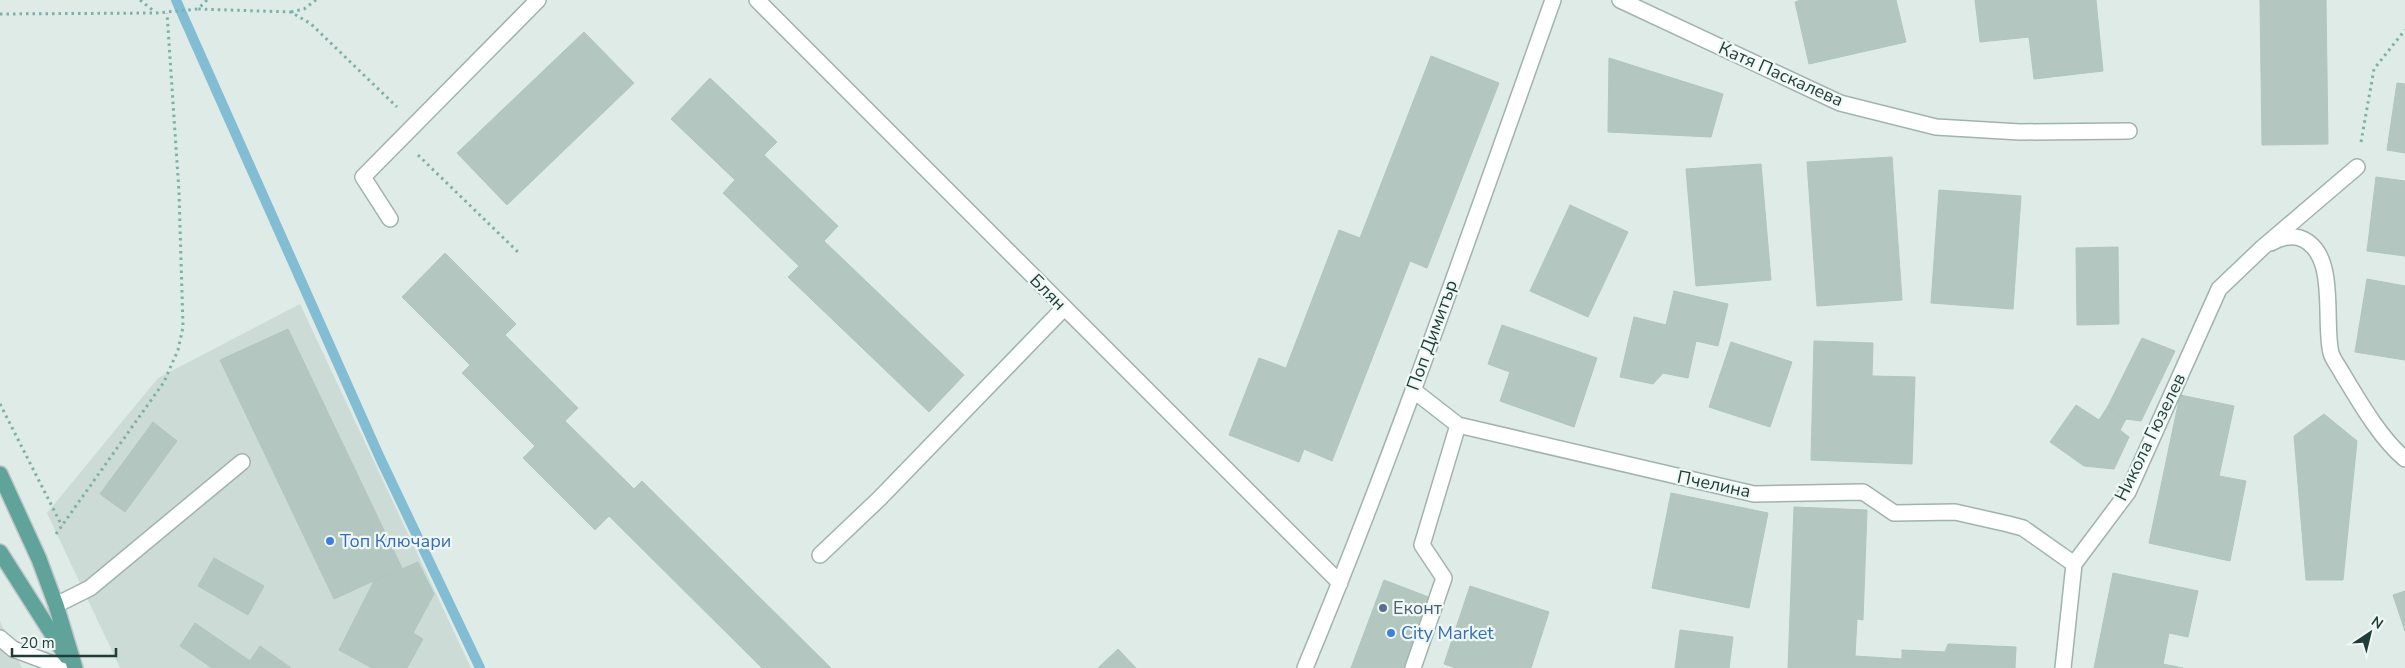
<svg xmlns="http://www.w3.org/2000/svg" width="2405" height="668" font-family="'Nunito Sans',sans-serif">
  <rect width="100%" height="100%" fill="#deebe7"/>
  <path fill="#cddbd6" d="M 300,304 L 471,668 L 120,668 L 47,513 L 158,378 Z
    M 0,621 L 22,668 L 0,668 Z"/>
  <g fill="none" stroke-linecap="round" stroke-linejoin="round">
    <path stroke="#82bdd4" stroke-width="10" d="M 176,0 L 380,458 L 480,668"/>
  </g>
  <path fill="#b4c6c0" stroke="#b1c5bf" d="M 1801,0 L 1896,0 L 1906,42 L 1809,64 L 1795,2 Z
    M 1975,0 L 2096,0 L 2103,71 L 2034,79 L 2029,37 L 1980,42 Z
    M 2260,0 L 2326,0 L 2328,144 L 2262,145 Z
    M 584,32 L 634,83 L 507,205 L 457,153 Z
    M 1431,56 L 1499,83 L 1427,268 L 1410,261 L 1332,461 L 1304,449 L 1299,462 L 1229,435 L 1259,358 L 1286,368 L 1339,230 L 1360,238 Z
    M 1609,58 L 1723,94 L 1711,137 L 1608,132 Z
    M 710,78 L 777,142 L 764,155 L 838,226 L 824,241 L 964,375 L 929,412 L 788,277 L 799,266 L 723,193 L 735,180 L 671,119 Z
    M 2397,83 L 2405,84 L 2405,153 L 2387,150 Z
    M 1892,157 L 1902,300 L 1817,306 L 1807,162 Z
    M 1761,164 L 1771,280 L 1696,286 L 1686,169 Z
    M 2376,177 L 2405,181 L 2405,256 L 2367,251 Z
    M 1939,190 L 2021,196 L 2013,309 L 1931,303 Z
    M 1570,205 L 1628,232 L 1588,317 L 1530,291 Z
    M 2118,247 L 2119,324 L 2077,325 L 2076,248 Z
    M 445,253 L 516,324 L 505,335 L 578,408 L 565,421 L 634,489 L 642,481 L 831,668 L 762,668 L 609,516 L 595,530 L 523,458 L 535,446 L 462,373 L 470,365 L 402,297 Z
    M 2367,279 L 2405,286 L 2405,360 L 2355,352 Z
    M 1674,291 L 1728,304 L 1718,346 L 1696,341 L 1688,378 L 1663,373 L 1653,384 L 1620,377 L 1634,317 L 1666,325 Z
    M 1502,325 L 1597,358 L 1574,427 L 1500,401 L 1510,372 L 1488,364 Z
    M 288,329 L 402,568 L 334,599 L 220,360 Z
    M 2142,338 L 2175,351 L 2141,421 L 2126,419 L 2108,406 Z
    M 1814,341 L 1873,343 L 1872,376 L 1915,377 L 1912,464 L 1811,460 Z
    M 1731,342 L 1792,362 L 1770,427 L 1709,407 Z
    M 2180,395 L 2234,406 L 2219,476 L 2246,481 L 2230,561 L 2149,543 Z
    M 2076,405 L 2099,420 L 2108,406 L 2126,419 L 2120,430 L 2129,437 L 2114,469 L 2084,466 L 2050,442 Z
    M 2324,414 L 2357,441 L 2343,580 L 2306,580 L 2294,436 Z
    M 153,422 L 177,441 L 125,512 L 100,494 Z
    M 1671,493 L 1768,513 L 1749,608 L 1652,588 Z
    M 1794,507 L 1867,510 L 1863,620 L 1857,619 L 1855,656 L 1902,659 L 1902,650 L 1945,652 L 1948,644 L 2016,647 L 2015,668 L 1788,668 Z
    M 214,558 L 264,586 L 248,615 L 198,586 Z
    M 418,562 L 434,594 L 413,633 L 423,639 L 407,668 L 372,668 L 339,650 L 374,581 Z
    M 2113,573 L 2198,591 L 2188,637 L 2169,633 L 2163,664 L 2183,668 L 2094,668 Z
    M 1384,580 L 1431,598 L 1404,668 L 1351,668 Z
    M 1470,586 L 1549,612 L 1531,668 L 1456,668 L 1444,664 Z
    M 2405,591 L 2405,631 L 2393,595 Z
    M 195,623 L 250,661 L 245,668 L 212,668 L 180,646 Z
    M 1680,630 L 1733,637 L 1729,668 L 1675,668 Z
    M 260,646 L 290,667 L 290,668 L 245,668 Z
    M 1118,649 L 1136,668 L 1098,668 Z"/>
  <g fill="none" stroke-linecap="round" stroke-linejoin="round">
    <defs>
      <path id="minor" d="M 757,0 L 1340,583
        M 1620,0 L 1840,103 L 1936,127 L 2020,132 L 2129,131
        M 390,219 L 363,177 L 538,0
        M 2271,243 C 2279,238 2291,235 2300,238 C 2339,252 2323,321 2331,353 C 2333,360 2339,367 2342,373 C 2359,401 2380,438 2405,459
        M 1413,390 L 1458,425 L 1754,494 L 1863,492 L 1894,513 L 1955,512 L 2008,524 L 2023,528 L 2074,564
        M 820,555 L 879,499 L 1064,308
        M 56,605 L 90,588 L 242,462
        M 0,638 L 13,649 L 64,668
        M 1305,668 C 1396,449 1473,224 1553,0
        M 1413,668 L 1444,578 L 1422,545 L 1458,425
        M 2063,668 L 2074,564 L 2128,492 L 2219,289 L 2262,248 L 2357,167"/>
      <path id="major" d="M 0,474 L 39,559 L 56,605 L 75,668
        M 0,552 L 66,656"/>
    </defs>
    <use href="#minor" stroke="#a1b3af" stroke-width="18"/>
    <use href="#major" stroke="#c0c8c7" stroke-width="18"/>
    <path stroke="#7db1a7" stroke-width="3" stroke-dasharray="2.5 4" stroke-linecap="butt" d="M 140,0 L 155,12
      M 207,0 L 198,9 L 291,12 L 311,24 L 397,107
      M 291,12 L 304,9 L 316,0
      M 0,14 L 156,13 L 198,9
      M 2361,142 L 2374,69 L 2405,30
      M 418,155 L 520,254
      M 0,404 L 62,526
      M 56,534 L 164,382 L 178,350 L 183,327 L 179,192 L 167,13"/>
    <use href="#minor" stroke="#fff" stroke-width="15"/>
    <use href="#major" stroke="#60a39b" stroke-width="15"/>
  </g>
  <g fill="#3f7fe0" stroke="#eff8f4" stroke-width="2">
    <circle cx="330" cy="541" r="5"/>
    <circle cx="1391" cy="633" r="5"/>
  </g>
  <circle fill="#5c6f8a" stroke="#eff8f4" stroke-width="2" cx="1383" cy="608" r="5"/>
  <g text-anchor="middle" stroke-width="4.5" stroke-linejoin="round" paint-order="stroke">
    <g font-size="18" fill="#1f3c38" stroke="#eff8f4">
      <text transform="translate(1781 74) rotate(24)" y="6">Катя Паскалева</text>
      <text transform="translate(1048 292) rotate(45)" y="6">Блян</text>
      <text transform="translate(1432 335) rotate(-70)" y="6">Поп Димитър</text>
      <text transform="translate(2150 437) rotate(-64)" y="6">Никола Гюзелев</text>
      <text transform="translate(1714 484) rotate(12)" y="6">Пчелина</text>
    </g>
    <g font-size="18" fill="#366cbe" stroke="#eff8f4" text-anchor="start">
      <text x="340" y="547">Топ Ключари</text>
      <text x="1401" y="639">City Market</text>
    </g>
    <g font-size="18" fill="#4e5e75" stroke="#eff8f4" text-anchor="start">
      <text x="1393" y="614">Еконт</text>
    </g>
  </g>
  <g transform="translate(2370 633) rotate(35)" stroke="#eff8f4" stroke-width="4" paint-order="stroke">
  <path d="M0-4L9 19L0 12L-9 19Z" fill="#1f3c38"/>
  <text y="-8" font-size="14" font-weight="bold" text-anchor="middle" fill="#1f3c38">N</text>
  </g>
  <path d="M12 648v8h104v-8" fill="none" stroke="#1f3c38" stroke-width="2.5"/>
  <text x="20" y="648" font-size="15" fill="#1f3c38" stroke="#eff8f4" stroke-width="4" paint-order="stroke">20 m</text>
</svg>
